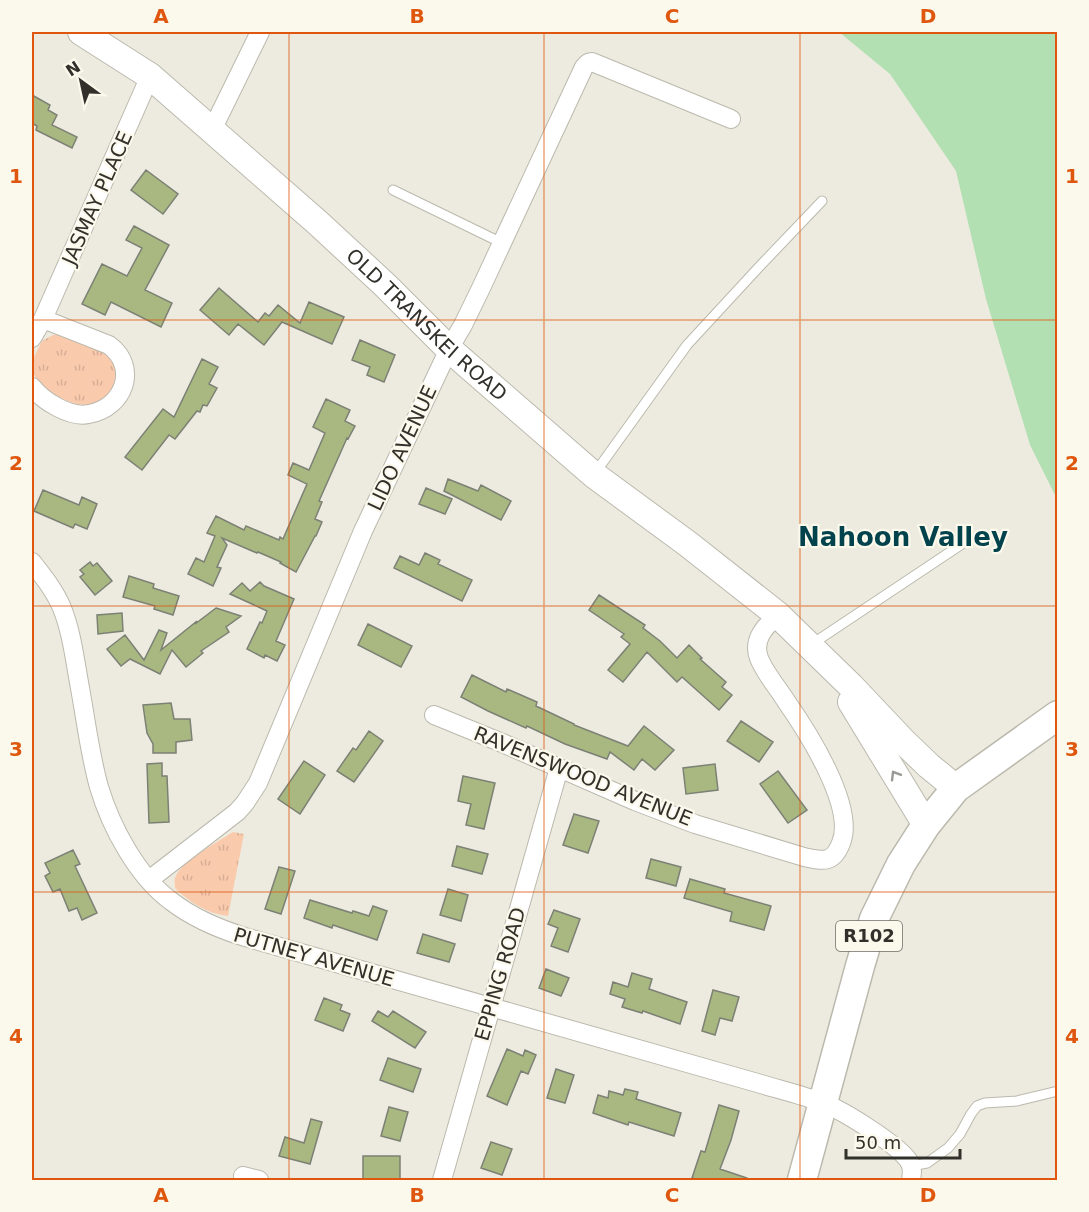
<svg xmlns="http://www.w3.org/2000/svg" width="1089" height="1212" font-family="'DejaVu Sans',sans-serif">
  <defs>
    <pattern id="grass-tufts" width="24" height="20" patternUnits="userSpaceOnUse" patternTransform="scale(1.5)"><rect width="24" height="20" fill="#facaad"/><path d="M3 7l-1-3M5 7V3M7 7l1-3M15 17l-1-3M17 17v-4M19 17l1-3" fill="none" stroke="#d7ae95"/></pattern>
  </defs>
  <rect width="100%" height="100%" fill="#edebdf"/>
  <path fill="url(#grass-tufts)" d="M 68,334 L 106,352 L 116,365 L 116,376 L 114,387 L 109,396 L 99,403 L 87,405 L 75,404 L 56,396 L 43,389 L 33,373 L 33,359 L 42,341 L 53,335 Z
    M 233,832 L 244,834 L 228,916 C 208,914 189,902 175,888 C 175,885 174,881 175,878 C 180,862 219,841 233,832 Z"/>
  <path fill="#b3e0b2" d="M 839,32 L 1056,32 L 1058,60 L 1057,499 L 1030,445 L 986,299 L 956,171 L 890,74 Z"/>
  <path fill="#a8b880" stroke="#7c8075" stroke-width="1.5" d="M 32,95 L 50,105 L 48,110 L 57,115 L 52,125 L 77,137 L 72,148 L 36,130 L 37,126 L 32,123 Z
    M 146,170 L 178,194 L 163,214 L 131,190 Z
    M 134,226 L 169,245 L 145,290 L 172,303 L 161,327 L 111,302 L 105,315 L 82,304 L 102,264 L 127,276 L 142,248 L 126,240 Z
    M 219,288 L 258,322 L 265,313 L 269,316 L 278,305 L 300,323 L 309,302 L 344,317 L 332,344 L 282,322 L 264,345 L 238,324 L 229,335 L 200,310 Z
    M 360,340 L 395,355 L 384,382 L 367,375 L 370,367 L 352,360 Z
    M 202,359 L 218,367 L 209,384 L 217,388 L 207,406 L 203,405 L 200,412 L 197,411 L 175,439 L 169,435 L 142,470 L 125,457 L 163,409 L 174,417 Z
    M 326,399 L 350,410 L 345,421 L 355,426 L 348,439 L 347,438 L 319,501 L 322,502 L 315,519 L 322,522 L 316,536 L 315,536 L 296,572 L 280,563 L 281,562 L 258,552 L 257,553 L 222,538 L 227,545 L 217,567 L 221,568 L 213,586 L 188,574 L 196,558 L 204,562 L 215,536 L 207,533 L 216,516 L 244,530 L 246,526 L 279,540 L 280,537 L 283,539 L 307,484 L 288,475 L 293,463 L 309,470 L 325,433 L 313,427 Z
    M 448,479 L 478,491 L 481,485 L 511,501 L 501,520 L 444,491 Z
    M 426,488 L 452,499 L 445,514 L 419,504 Z
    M 43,490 L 79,505 L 82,497 L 97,504 L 87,529 L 75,524 L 73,528 L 34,511 Z
    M 425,553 L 440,560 L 438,564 L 472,580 L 462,601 L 394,568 L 400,556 L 419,565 Z
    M 90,562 L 93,566 L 97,563 L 112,581 L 95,595 L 80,577 L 84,574 L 80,570 Z
    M 129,576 L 154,584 L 153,588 L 179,596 L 173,615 L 154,609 L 155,606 L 123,597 Z
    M 260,582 L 264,586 L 294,599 L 276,641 L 285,645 L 277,661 L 265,655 L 264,658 L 247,649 L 260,622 L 262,623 L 267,611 L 230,594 L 242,583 L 250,591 Z
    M 599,595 L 645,625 L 643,628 L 660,641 L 677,658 L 689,645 L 702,658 L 700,659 L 726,682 L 722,687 L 732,695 L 719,710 L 682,677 L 677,682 L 647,652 L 623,682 L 608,670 L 630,644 L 621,637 L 624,634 L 589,610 Z
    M 216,608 L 241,616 L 226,627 L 229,632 L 201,651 L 203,653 L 186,667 L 172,650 L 160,674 L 130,659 L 121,666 L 107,649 L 125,635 L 144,660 L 159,630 L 167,633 L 161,650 L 197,621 L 195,624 Z
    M 122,613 L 123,631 L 98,634 L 97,615 Z
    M 368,624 L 412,646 L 401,667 L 358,645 Z
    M 472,675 L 506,692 L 507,689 L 537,702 L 536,706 L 574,724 L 574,725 L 628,746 L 644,726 L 674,750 L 655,770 L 642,759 L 634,770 L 610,752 L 607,759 L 565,744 L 527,726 L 526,728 L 488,711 L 461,697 Z
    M 171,703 L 174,719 L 190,719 L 192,740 L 176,742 L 176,753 L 153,753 L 153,744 L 147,733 L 143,705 Z
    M 741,721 L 773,742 L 759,762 L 727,741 Z
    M 369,731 L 383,741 L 354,782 L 337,771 L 353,748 L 356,750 Z
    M 304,761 L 325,775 L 300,814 L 278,799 Z
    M 162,763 L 162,776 L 167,776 L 169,822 L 149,823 L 147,764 Z
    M 715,764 L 718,790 L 686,794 L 683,768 Z
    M 778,771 L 807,810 L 788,823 L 760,784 Z
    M 463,776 L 495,783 L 484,829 L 466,825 L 471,804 L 458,801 Z
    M 574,814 L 599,821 L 588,853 L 563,845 Z
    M 457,846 L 488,854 L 482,874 L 452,866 Z
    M 73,850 L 80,864 L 75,866 L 97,913 L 82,920 L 77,908 L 69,911 L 60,889 L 53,892 L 45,876 L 50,873 L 45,863 Z
    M 651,859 L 681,867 L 676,886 L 646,878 Z
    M 279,867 L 295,871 L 281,914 L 265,909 Z
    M 690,879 L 725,889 L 724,893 L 771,906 L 764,930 L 730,921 L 732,912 L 684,898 Z
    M 448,889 L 468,895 L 461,921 L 440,915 Z
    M 310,900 L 352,913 L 353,911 L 369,916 L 373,906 L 387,911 L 377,940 L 333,925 L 332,928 L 304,918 Z
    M 554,910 L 580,919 L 568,952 L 551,946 L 558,928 L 548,924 Z
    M 423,934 L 455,944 L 449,962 L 417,953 Z
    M 546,969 L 569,978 L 561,996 L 539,988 Z
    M 632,973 L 652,979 L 649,989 L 687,1002 L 680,1024 L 643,1011 L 642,1013 L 622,1007 L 625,999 L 610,994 L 613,982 L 628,987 Z
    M 713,990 L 739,997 L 732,1021 L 720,1018 L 715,1035 L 702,1031 Z
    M 324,998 L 342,1005 L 340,1010 L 350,1014 L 343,1031 L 315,1020 Z
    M 378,1011 L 388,1017 L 393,1011 L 426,1032 L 415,1048 L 372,1021 Z
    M 507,1049 L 523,1056 L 525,1050 L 536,1055 L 528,1074 L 521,1071 L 507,1105 L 487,1096 Z
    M 388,1058 L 421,1069 L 413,1092 L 380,1080 Z
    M 556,1069 L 574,1075 L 565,1103 L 547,1098 Z
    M 625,1089 L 638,1092 L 636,1099 L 681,1113 L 674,1136 L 629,1122 L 628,1125 L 593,1113 L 598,1095 L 608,1098 L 609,1091 L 623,1095 Z
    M 719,1105 L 739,1111 L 731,1140 L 720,1169 L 747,1178 L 747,1180 L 701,1180 L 692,1178 L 701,1151 L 705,1152 Z
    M 389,1107 L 408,1112 L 400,1141 L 381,1136 Z
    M 311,1119 L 322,1122 L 310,1164 L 279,1156 L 285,1137 L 304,1143 Z
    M 491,1142 L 512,1149 L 502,1175 L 481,1168 Z
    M 363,1156 L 400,1156 L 400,1180 L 363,1180 Z"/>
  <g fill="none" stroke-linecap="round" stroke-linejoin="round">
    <defs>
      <path id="lane" d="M 393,190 L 502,243
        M 595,473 L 687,345 L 759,267 L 822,201
        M 812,644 L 968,540
        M 911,1166 L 927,1163 L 948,1148 L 960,1134 L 971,1114 L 977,1106 L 985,1103 L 1017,1101 L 1058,1091"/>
      <path id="street" d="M 212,130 L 260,32
        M 32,338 L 43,319 L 150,76
        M 32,387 C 43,401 70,418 89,414 C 124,408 139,367 109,345 L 43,319
        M 32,562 C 43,576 55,591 62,608 C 72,633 75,661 80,688 C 86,721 90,755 99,787 C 111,827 137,876 171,901 C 193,918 219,929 245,937 L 761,1084 C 781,1090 803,1095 823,1103 C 842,1110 901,1146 910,1163 C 913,1169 912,1174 911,1180
        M 434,715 L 500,742 L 635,801 L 695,824 L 804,857 C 823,861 833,864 841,843 C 856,807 807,731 786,701 C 778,688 764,672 759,658 C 752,640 765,626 778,615
        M 149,880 L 237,812 L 245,803 L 258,783 L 363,531 L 449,349 L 463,325 L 481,288 L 584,67 L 588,63 L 592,62 L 731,119
        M 243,1176 L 259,1180
        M 442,1180 L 559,768"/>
      <g id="secondary">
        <path id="s1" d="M 81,32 L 150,76 L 318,223 L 385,285 L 449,349 L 594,475 L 688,544 L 778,615 L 851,686 L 904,742 L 929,766 L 956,788"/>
        <path d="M 851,702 L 926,825"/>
      </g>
      <path id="primary" d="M 802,1180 L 860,966 L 874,919 L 901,864 L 926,825 L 956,788 L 1058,715"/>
    </defs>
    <use href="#lane" stroke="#bbb9ad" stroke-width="11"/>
    <use href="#street" stroke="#bbb9ad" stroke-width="20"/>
    <use href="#secondary" stroke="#bbb9ad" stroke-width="28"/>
    <use href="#primary" stroke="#bbb9ad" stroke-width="31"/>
    <use href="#lane" stroke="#fff" stroke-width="9"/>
    <use href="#street" stroke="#fff" stroke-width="18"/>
    <use href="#secondary" stroke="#fff" stroke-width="26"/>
    <use href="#primary" stroke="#fff" stroke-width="28"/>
  </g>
  <defs><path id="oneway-chevron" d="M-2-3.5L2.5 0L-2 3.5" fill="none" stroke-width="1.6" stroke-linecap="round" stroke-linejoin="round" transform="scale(1.5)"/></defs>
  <use stroke="#989895" href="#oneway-chevron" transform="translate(895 775) rotate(-121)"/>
  <path fill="none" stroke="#df570e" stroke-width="1.5" stroke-opacity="0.55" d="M 289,32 L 289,1180M 544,32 L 544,1180M 800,32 L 800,1180M 32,320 L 1058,320M 32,606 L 1058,606M 32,892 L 1058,892"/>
  <g text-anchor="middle" stroke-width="4.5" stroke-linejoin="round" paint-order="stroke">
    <rect fill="#fbf8ec" stroke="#6e6c65" stroke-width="1.5" x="836" y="921" width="66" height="30" rx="4.5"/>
    <g font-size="18" font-weight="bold" fill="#31302b">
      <text x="869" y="942">R102</text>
    </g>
    <g font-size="20" fill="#31302b" stroke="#fbf8ec">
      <text transform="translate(97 198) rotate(-66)" y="7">JASMAY PLACE</text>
      <text dy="7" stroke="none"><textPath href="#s1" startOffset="454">OLD TRANSKEI ROAD</textPath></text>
      <text transform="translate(402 448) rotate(-65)" y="7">LIDO AVENUE</text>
      <text transform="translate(583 776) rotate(22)" y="7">RAVENSWOOD AVENUE</text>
      <text transform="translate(314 957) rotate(16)" y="7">PUTNEY AVENUE</text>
      <text transform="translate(500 974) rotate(-74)" y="7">EPPING ROAD</text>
    </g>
    <g font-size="26" font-weight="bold" fill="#02424d" stroke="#fbf8ec">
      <text x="903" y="546">Nahoon Valley</text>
    </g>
  </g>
  <rect width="1089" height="1212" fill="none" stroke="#fbf8ec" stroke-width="66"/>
  <g transform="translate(81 81) rotate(327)" stroke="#fbf8ec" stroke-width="4.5" paint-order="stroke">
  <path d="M0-4.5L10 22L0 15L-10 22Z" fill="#31302b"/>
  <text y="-9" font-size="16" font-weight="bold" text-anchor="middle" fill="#31302b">N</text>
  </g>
  <path d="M846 1149v9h114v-9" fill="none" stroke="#31302b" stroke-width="3"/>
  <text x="855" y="1149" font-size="18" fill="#31302b" stroke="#fbf8ec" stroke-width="4.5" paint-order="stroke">50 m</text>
  <rect x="33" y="33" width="1023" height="1146" fill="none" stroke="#df570e" stroke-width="2"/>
  <g font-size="20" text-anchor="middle" font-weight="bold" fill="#df570e">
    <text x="161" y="23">A</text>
    <text x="417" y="23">B</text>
    <text x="672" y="23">C</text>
    <text x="928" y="23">D</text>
    <text x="16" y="183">1</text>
    <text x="1072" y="183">1</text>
    <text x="16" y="470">2</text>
    <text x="1072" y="470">2</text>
    <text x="16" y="756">3</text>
    <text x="1072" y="756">3</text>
    <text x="16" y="1043">4</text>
    <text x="1072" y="1043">4</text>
    <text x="161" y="1202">A</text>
    <text x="417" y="1202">B</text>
    <text x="672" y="1202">C</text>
    <text x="928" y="1202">D</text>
  </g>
</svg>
